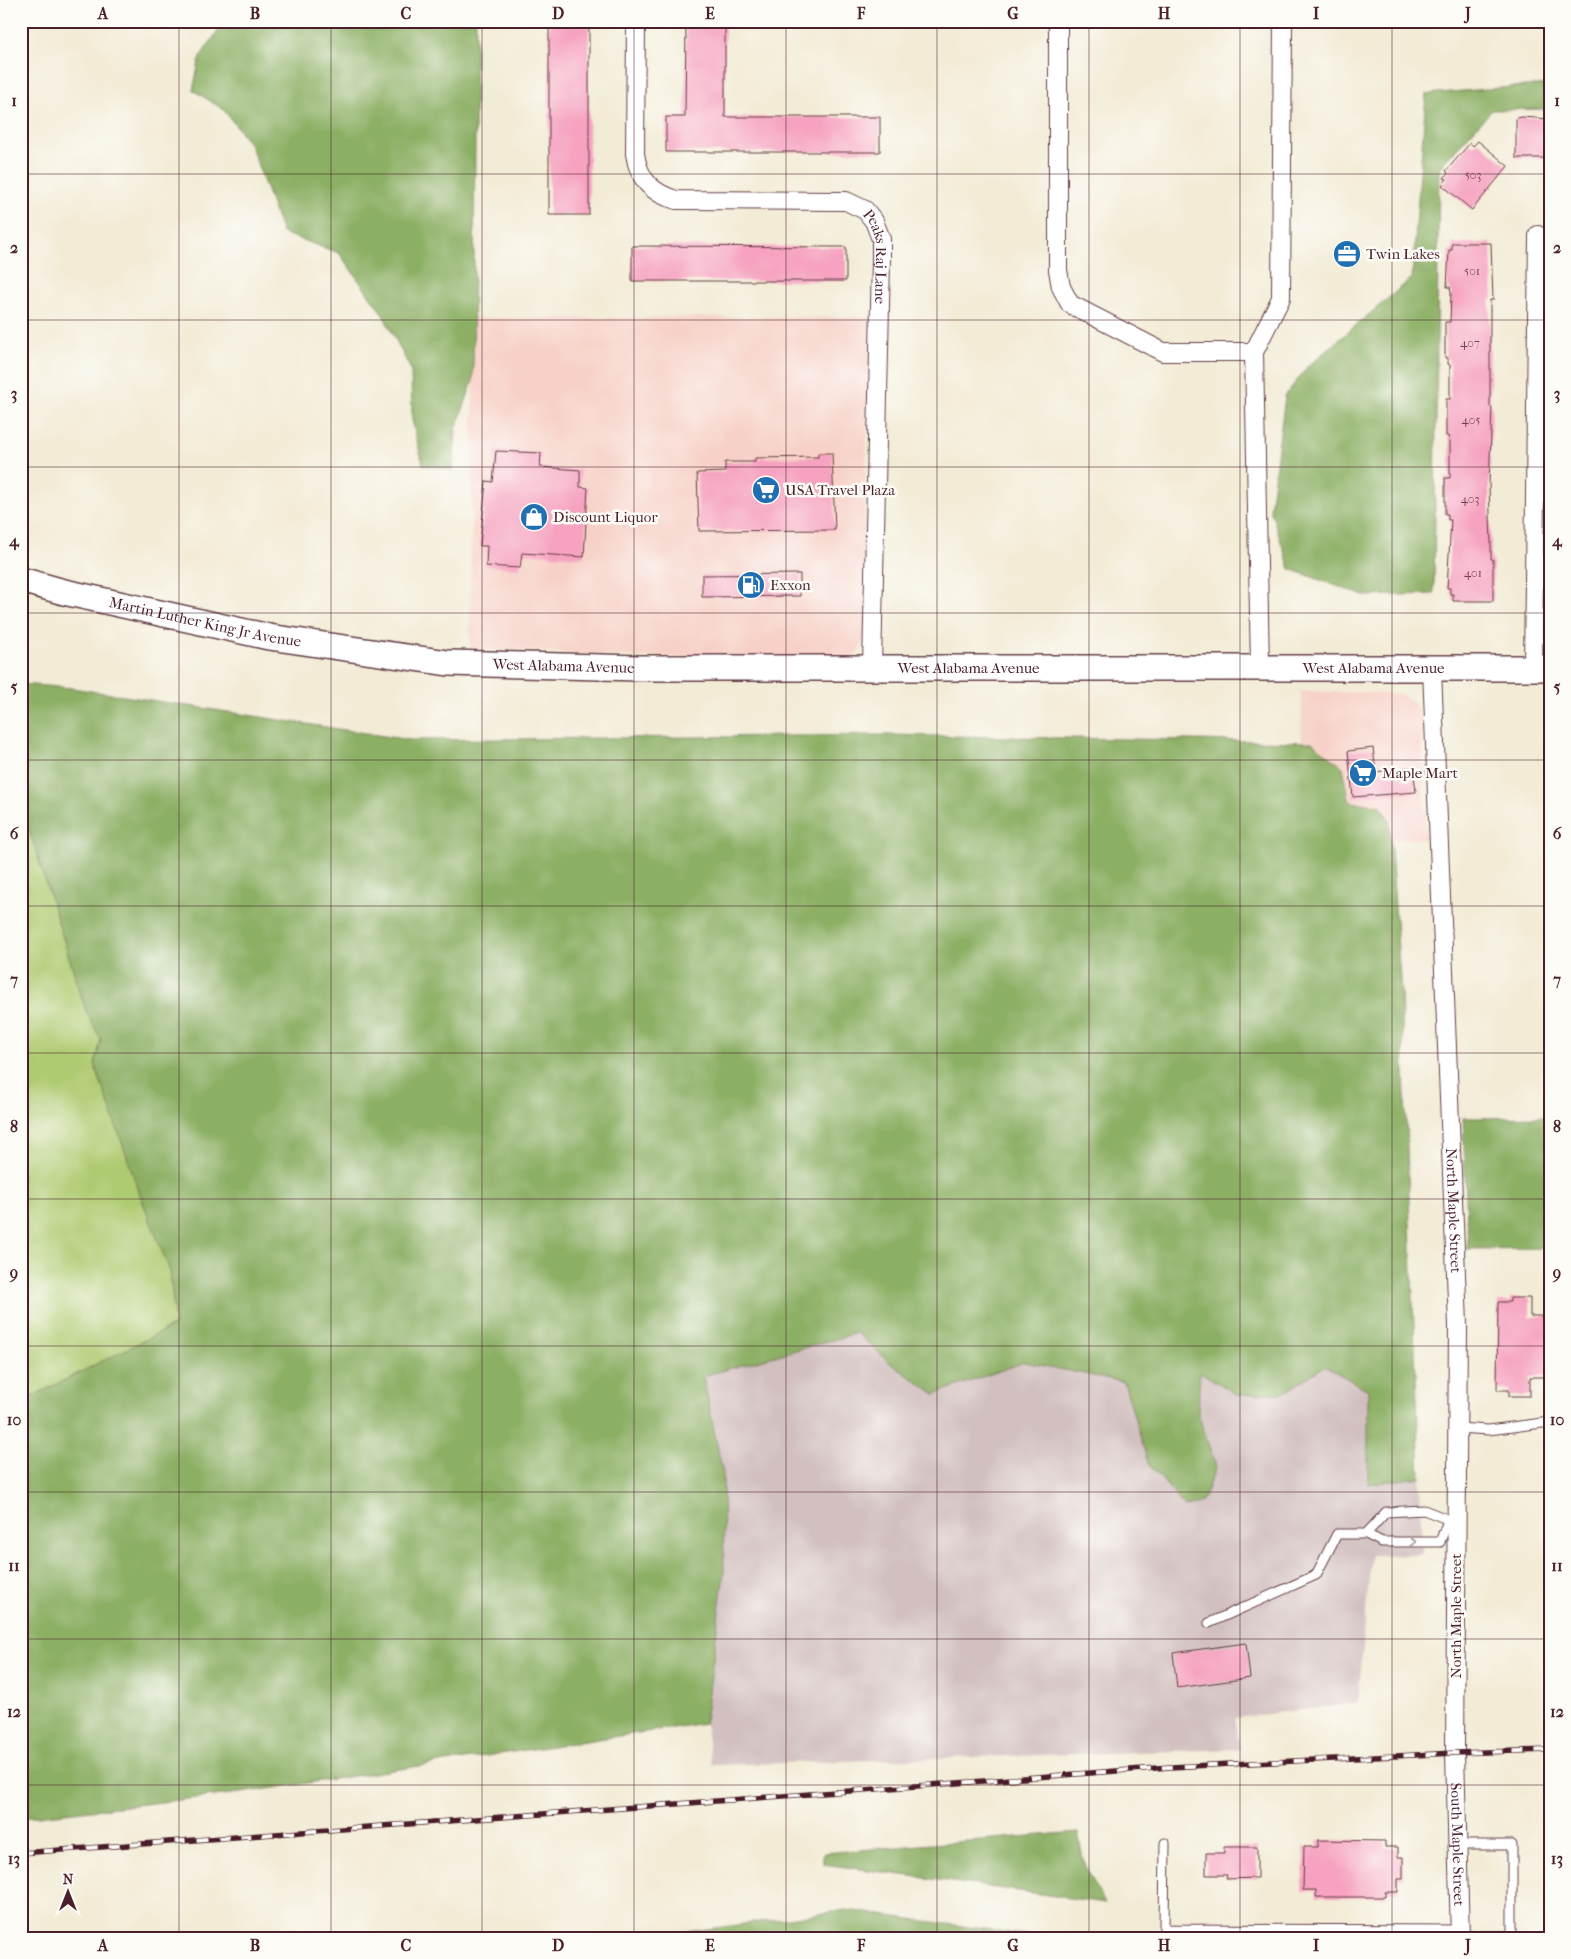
<svg xmlns="http://www.w3.org/2000/svg" width="1571" height="1959" font-family="'IM FELL French Canon',serif">
  <rect width="100%" height="100%" fill="#fdfcf7"/>
  <filter id="ink" filterUnits="userSpaceOnUse"><feTurbulence type="fractalNoise" baseFrequency=".02" numOctaves="2"/><feDisplacementMap in="SourceGraphic" scale="10" xChannelSelector="R" yChannelSelector="G"/><feConvolveMatrix kernelMatrix="1 2 1 2 8 2 1 2 1" color-interpolation-filters="sRGB"/></filter>
  <filter id="wash" filterUnits="userSpaceOnUse"><feTurbulence type="fractalNoise" baseFrequency=".0096" numOctaves="4" result="noise"/><feDisplacementMap in="SourceGraphic" scale="20" xChannelSelector="R" yChannelSelector="G"/><feGaussianBlur stdDeviation="1.12" result="paint"/><feColorMatrix in="noise" values="0 0 0 0 0 0 0 0 0 0 0 0 0 0 0 0 0 1.4 0 .05"/><feComposite in="paint" operator="in"/></filter>
  <g filter="url(#wash)">
    <rect width="100%" height="100%" fill="#f2ebd5"/>
    <path fill="#f7d1c8" d="M 867,317 L 871,327 L 865,488 L 865,635 L 859,651 L 854,655 L 849,657 L 640,657 L 470,648 L 474,318 Z
      M 1301,691 L 1401,694 L 1413,702 L 1421,715 L 1426,839 L 1391,839 L 1389,820 L 1350,802 L 1343,767 L 1312,742 L 1302,742 Z"/>
    <path fill="#d2bfc0" d="M 857,1333 L 890,1363 L 935,1393 L 1024,1362 L 1124,1382 L 1148,1463 L 1216,1467 L 1198,1413 L 1200,1371 L 1284,1393 L 1325,1366 L 1368,1390 L 1368,1483 L 1420,1477 L 1422,1554 L 1371,1555 L 1358,1703 L 1235,1718 L 1240,1749 L 712,1765 L 705,1723 L 724,1572 L 723,1474 L 703,1376 Z"/>
    <path fill="#afcb71" stroke="#7c754e" d="M 21,820 L 28,826 L 87,1014 L 101,1039 L 95,1065 L 141,1197 L 170,1271 L 175,1325 L 21,1402 Z"/>
    <path fill="#8baf63" stroke="#6a6747" d="M 225,21 L 476,21 L 473,381 L 456,429 L 453,470 L 423,465 L 412,420 L 411,370 L 382,313 L 339,253 L 282,233 L 251,146 L 224,110 L 193,90 L 200,57 Z
      M 1550,84 L 1550,109 L 1492,110 L 1439,168 L 1434,594 L 1364,596 L 1290,569 L 1270,509 L 1285,396 L 1308,366 L 1412,278 L 1426,94 Z
      M 21,684 L 72,688 L 410,740 L 886,735 L 1312,742 L 1343,767 L 1350,802 L 1380,805 L 1389,820 L 1401,993 L 1420,1477 L 1368,1484 L 1368,1390 L 1325,1366 L 1284,1393 L 1238,1395 L 1200,1372 L 1198,1413 L 1216,1467 L 1202,1502 L 1185,1507 L 1148,1463 L 1124,1382 L 1024,1362 L 935,1394 L 890,1363 L 857,1333 L 703,1376 L 723,1474 L 724,1572 L 705,1723 L 241,1793 L 21,1818 L 21,1402 L 175,1325 L 170,1271 L 141,1197 L 95,1065 L 101,1039 L 87,1014 L 28,826 L 21,820 Z
      M 1550,1117 L 1550,1248 L 1468,1249 L 1463,1118 Z
      M 1078,1832 L 1084,1864 L 1105,1903 L 823,1864 L 823,1853 Z
      M 846,1910 L 1049,1938 L 642,1938 Z"/>
    <g id="blocks">
      <path fill="#f6a2c0" d="M 549,21 L 589,21 L 589,215 L 549,215 Z
        M 686,21 L 725,21 L 725,117 L 880,117 L 880,152 L 666,152 L 666,117 L 685,117 Z
        M 1522,117 L 1550,119 L 1550,158 L 1516,158 L 1516,118 Z
        M 1478,141 L 1508,166 L 1472,210 L 1442,185 L 1447,179 L 1444,178 L 1448,173 L 1446,171 L 1470,143 L 1473,146 Z
        M 1452,243 L 1491,243 L 1493,300 L 1490,300 L 1490,407 L 1492,407 L 1489,485 L 1491,544 L 1491,559 L 1493,559 L 1493,601 L 1453,601 L 1453,594 L 1450,594 L 1450,588 L 1447,588 L 1451,520 L 1448,520 L 1448,514 L 1445,514 L 1445,478 L 1450,478 L 1450,442 L 1448,436 L 1446,436 L 1446,399 L 1450,399 L 1450,365 L 1448,364 L 1448,358 L 1445,358 L 1445,322 L 1450,322 L 1451,293 L 1450,287 L 1447,287 L 1449,250 L 1452,250 Z
        M 632,246 L 846,247 L 846,281 L 632,281 Z
        M 496,451 L 541,453 L 540,467 L 580,470 L 580,487 L 588,488 L 584,557 L 522,553 L 520,568 L 486,566 L 487,546 L 480,546 L 486,481 L 493,482 Z
        M 818,453 L 832,453 L 835,530 L 699,531 L 697,473 L 725,472 L 725,462 L 755,462 L 755,458 L 818,457 Z
        M 800,574 L 800,596 L 702,597 L 702,575 Z
        M 1373,748 L 1376,772 L 1413,767 L 1416,792 L 1353,797 L 1348,751 Z
        M 1510,1298 L 1530,1298 L 1530,1316 L 1550,1316 L 1550,1377 L 1530,1377 L 1530,1396 L 1509,1396 L 1509,1390 L 1497,1390 L 1498,1302 L 1510,1302 Z
        M 1246,1643 L 1250,1678 L 1177,1688 L 1173,1653 Z
        M 1318,1840 L 1385,1841 L 1385,1847 L 1398,1847 L 1398,1857 L 1403,1857 L 1403,1879 L 1398,1879 L 1398,1892 L 1385,1892 L 1385,1897 L 1316,1897 L 1316,1890 L 1303,1890 L 1304,1847 L 1318,1847 Z
        M 1224,1847 L 1257,1847 L 1257,1878 L 1226,1879 L 1227,1875 L 1206,1875 L 1206,1853 L 1224,1853 Z"/>
    </g>
  </g>
  <g filter="url(#ink)">
    <use href="#blocks" fill-opacity="0" stroke="#633e44" stroke-width="1"/>
    <g fill="none" stroke-linecap="round" stroke-linejoin="round">
      <defs>
        <path id="lane" d="M 1457,1428 L 1489,1430 L 1550,1422
          M 1366,1534 L 1386,1512 L 1424,1510 L 1452,1521
          M 1209,1623 L 1316,1575 L 1337,1534 L 1366,1534 L 1382,1542 L 1440,1542 L 1448,1520
          M 1165,1843 L 1164,1929 L 1460,1930
          M 1458,1845 L 1512,1845 L 1512,1936 L 1460,1936"/>
        <g id="street">
          <path id="s1" d="M 636,21 L 635,154 C 639,180 652,193 676,200 L 846,201 L 865,210 L 874,221 L 881,239 L 881,259 L 872,667"/>
          <path d="M 1058,21 L 1058,270 L 1061,287 L 1070,304 L 1163,352 L 1254,352"/>
          <path d="M 1260,668 L 1254,352 L 1281,298 L 1283,21"/>
          <path d="M 1533,668 L 1538,235"/>
          <path id="s2" d="M 1432,669 L 1458,1325 L 1455,1753 L 1460,1938"/>
        </g>
        <g id="secondary">
          <path id="s3" d="M 21,580 L 64,592 L 269,637 L 448,663 L 640,668 L 1550,668"/>
        </g>
      </defs>
      <use href="#lane" stroke="#633e44" stroke-width="11"/>
      <use href="#street" stroke="#633e44" stroke-width="20"/>
      <use href="#secondary" stroke="#633e44" stroke-width="28"/>
      <use href="#lane" stroke="#fff" stroke-width="9"/>
      <use href="#street" stroke="#fff" stroke-width="18"/>
      <use href="#secondary" stroke="#fff" stroke-width="25"/>
      <defs>
        <path id="rail" d="M 21,1853 L 1170,1767 L 1455,1753 L 1550,1750"/>
      </defs>
      <use href="#rail" stroke="#4a1f2b" stroke-width="5.5"/>
      <use href="#rail" stroke="#fdfcf7" stroke-width="4" stroke-dasharray="11" stroke-linecap="butt"/>
    </g>
    <defs><path id="oneway-chevron" d="M-2-3.5L2.5 0L-2 3.5" fill="none" stroke-width="1.6" stroke-linecap="round" stroke-linejoin="round" transform="scale(1.25)"/></defs>
    <use stroke="#ae9aa0" href="#oneway-chevron" transform="translate(1413 1542)"/>
  </g>
  <path fill="none" stroke="#4a1f2b" stroke-width="1" stroke-opacity="0.55" d="M 179,21 L 179,1938M 331,21 L 331,1938M 482,21 L 482,1938M 634,21 L 634,1938M 786,21 L 786,1938M 937,21 L 937,1938M 1089,21 L 1089,1938M 1240,21 L 1240,1938M 1392,21 L 1392,1938M 21,174 L 1550,174M 21,320 L 1550,320M 21,467 L 1550,467M 21,613 L 1550,613M 21,760 L 1550,760M 21,906 L 1550,906M 21,1053 L 1550,1053M 21,1199 L 1550,1199M 21,1346 L 1550,1346M 21,1492 L 1550,1492M 21,1639 L 1550,1639M 21,1785 L 1550,1785"/>
  <defs>
    <symbol id="office-disc" viewBox="-11 -11 22 22"><circle r="9.5" fill="#1f6fb2" stroke="#fdfcf7"/><path d="M-6-3h4V-5.5h4V-3h4V5H-6ZM-1-4.5V-3h2v-1.5ZM-6 0V1H6V0Z" fill="#fff"/></symbol>
    <symbol id="supermarket-disc" viewBox="-11 -11 22 22"><circle r="9.5" fill="#1f6fb2" stroke="#fdfcf7"/><path d="M-6-5.5h2.5l.6 2H6L4.5 2H-2.5L-4.4-4H-6ZM-1.5 3.2a1.3 1.3 0 1 0 .1 0ZM3 3.2a1.3 1.3 0 1 0 .1 0Z" fill="#fff"/></symbol>
    <symbol id="shop-disc" viewBox="-11 -11 22 22"><circle r="9.5" fill="#1f6fb2" stroke="#fdfcf7"/><path d="M-5-2.5h2.3a2.7 3.5 0 0 1 5.4 0H5L5.5 6h-11ZM-1.5-2.5h3a1.5 2.3 0 0 0-3 0Z" fill="#fff"/></symbol>
    <symbol id="fuel-disc" viewBox="-11 -11 22 22"><circle r="9.5" fill="#1f6fb2" stroke="#fdfcf7"/><path d="M-5.5-6h7V0h2V4h1.3V-2.5L3-4.5l.8-.8L6-3V5H2.5V1h-1V6h-7ZM-4.2-4.7v3.2H.2V-4.7Z" fill="#fff"/></symbol>
  </defs>
  <g fill-rule="evenodd">
    <use href="#office-disc" x="1331" y="238" width="32" height="32"/>
    <use href="#supermarket-disc" x="750" y="474" width="32" height="32"/>
    <use href="#shop-disc" x="518" y="501" width="32" height="32"/>
    <use href="#fuel-disc" x="735" y="569" width="32" height="32"/>
    <use href="#supermarket-disc" x="1347" y="757" width="32" height="32"/>
  </g>
  <g text-anchor="middle" stroke-width="5" stroke-linejoin="round" paint-order="stroke">
    <g font-size="12" fill="#754050">
      <text x="1473" y="179">503</text>
      <text x="1472" y="275">501</text>
      <text x="1470" y="347">407</text>
      <text x="1471" y="424">405</text>
      <text x="1470" y="503">403</text>
      <text x="1473" y="577">401</text>
    </g>
    <g font-size="15" fill="#4a1f2b" stroke="#fdfcf7" text-anchor="start">
      <text x="1366" y="259">Twin Lakes</text>
      <text x="785" y="495">USA Travel Plaza</text>
      <text x="553" y="522">Discount Liquor</text>
      <text x="770" y="590">Exxon</text>
      <text x="1382" y="778">Maple Mart</text>
    </g>
    <g font-size="15" fill="#4a1f2b" stroke="#fdfcf7">
      <text dy="5" stroke="none"><textPath href="#s1" startOffset="440">Peaks Raj Lane</textPath></text>
      <text dy="5" stroke="none"><textPath href="#s3" startOffset="189">Martin Luther King Jr Avenue</textPath></text>
      <text dy="5" stroke="none"><textPath href="#s3" startOffset="551">West Alabama Avenue</textPath></text>
      <text dy="5" stroke="none"><textPath href="#s3" startOffset="956">West Alabama Avenue</textPath></text>
      <text dy="5" stroke="none"><textPath href="#s3" startOffset="1361">West Alabama Avenue</textPath></text>
      <text dy="5" stroke="none"><textPath href="#s2" startOffset="542">North Maple Street</textPath></text>
      <text transform="translate(1456 1616) rotate(-90)" y="5">North Maple Street</text>
      <text dy="5" stroke="none"><textPath href="#s2" startOffset="1176">South Maple Street</textPath></text>
    </g>
  </g>
  <rect width="1571" height="1959" fill="none" stroke="#fdfcf7" stroke-width="55"/>
  <g transform="translate(68 1892)" stroke="#fdfcf7" stroke-width="4" paint-order="stroke">
  <path d="M0-4L9 19L0 12L-9 19Z" fill="#4a1f2b"/>
  <text y="-8" font-size="14" font-weight="bold" text-anchor="middle" fill="#4a1f2b">N</text>
  </g>
  <rect x="28" y="28" width="1516" height="1904" fill="none" stroke="#4a1f2b" stroke-width="2"/>
  <g font-size="16" text-anchor="middle" font-weight="bold" fill="#4a1f2b">
    <text x="103" y="19">A</text>
    <text x="255" y="19">B</text>
    <text x="406" y="19">C</text>
    <text x="558" y="19">D</text>
    <text x="710" y="19">E</text>
    <text x="861" y="19">F</text>
    <text x="1013" y="19">G</text>
    <text x="1164" y="19">H</text>
    <text x="1316" y="19">I</text>
    <text x="1468" y="19">J</text>
    <text x="14" y="106">1</text>
    <text x="1557" y="106">1</text>
    <text x="14" y="253">2</text>
    <text x="1557" y="253">2</text>
    <text x="14" y="399">3</text>
    <text x="1557" y="399">3</text>
    <text x="14" y="546">4</text>
    <text x="1557" y="546">4</text>
    <text x="14" y="692">5</text>
    <text x="1557" y="692">5</text>
    <text x="14" y="839">6</text>
    <text x="1557" y="839">6</text>
    <text x="14" y="985">7</text>
    <text x="1557" y="985">7</text>
    <text x="14" y="1132">8</text>
    <text x="1557" y="1132">8</text>
    <text x="14" y="1278">9</text>
    <text x="1557" y="1278">9</text>
    <text x="14" y="1425">10</text>
    <text x="1557" y="1425">10</text>
    <text x="14" y="1571">11</text>
    <text x="1557" y="1571">11</text>
    <text x="14" y="1717">12</text>
    <text x="1557" y="1717">12</text>
    <text x="14" y="1864">13</text>
    <text x="1557" y="1864">13</text>
    <text x="103" y="1951">A</text>
    <text x="255" y="1951">B</text>
    <text x="406" y="1951">C</text>
    <text x="558" y="1951">D</text>
    <text x="710" y="1951">E</text>
    <text x="861" y="1951">F</text>
    <text x="1013" y="1951">G</text>
    <text x="1164" y="1951">H</text>
    <text x="1316" y="1951">I</text>
    <text x="1468" y="1951">J</text>
  </g>
</svg>
